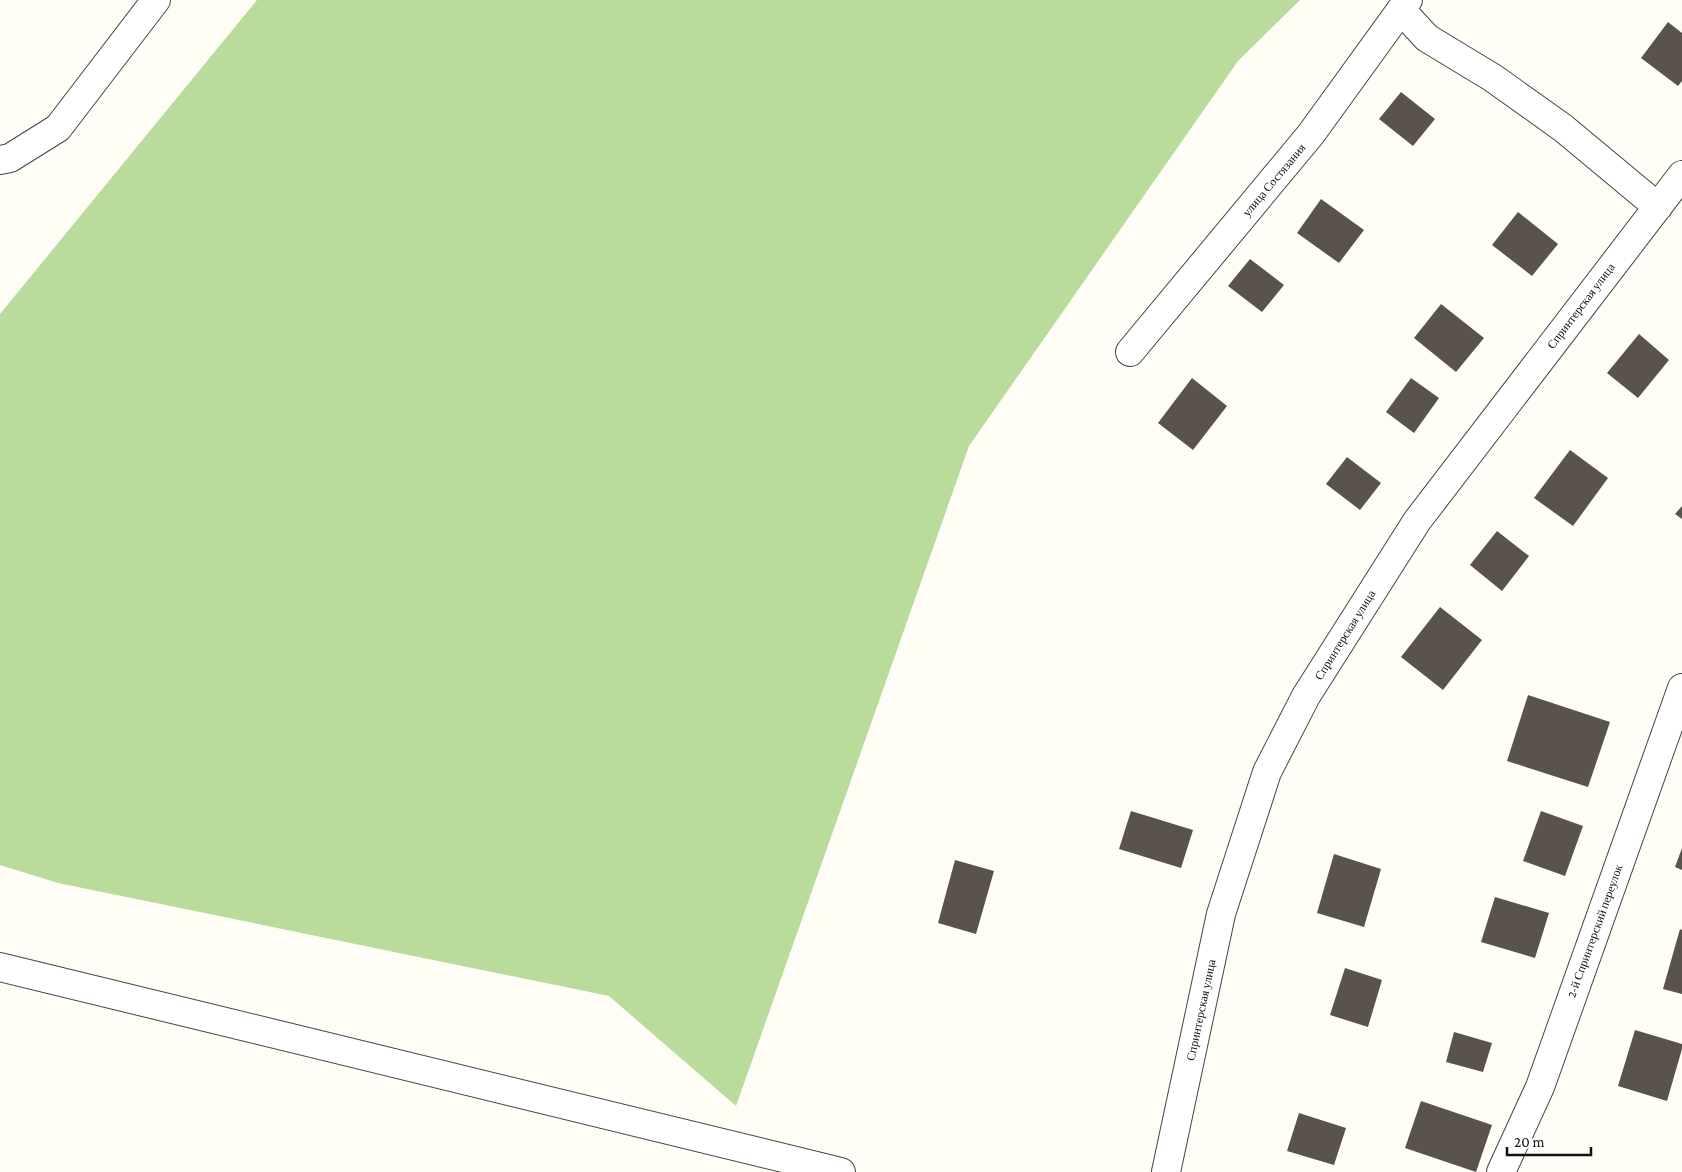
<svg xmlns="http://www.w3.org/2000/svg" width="1682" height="1172" font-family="'Crimson Pro',serif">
  <rect width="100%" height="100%" fill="#fffdf5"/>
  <path fill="#b9dc9c" d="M 257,0 L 1300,0 L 1238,61 L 969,446 L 736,1106 L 609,996 L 58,883 L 0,865 L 0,314 Z"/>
  <path fill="#5a524d" d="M 1668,22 L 1682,33 L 1682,81 L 1678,86 L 1641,58 Z
    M 1401,92 L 1435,119 L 1413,146 L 1379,119 Z
    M 1321,199 L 1364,230 L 1339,263 L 1297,233 Z
    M 1518,212 L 1558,244 L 1532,276 L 1492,245 Z
    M 1250,259 L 1284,285 L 1262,312 L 1228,286 Z
    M 1441,304 L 1484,338 L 1456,372 L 1414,338 Z
    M 1639,334 L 1669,360 L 1638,398 L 1607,373 Z
    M 1192,378 L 1227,406 L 1193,450 L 1158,423 Z
    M 1411,378 L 1439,398 L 1414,433 L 1386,412 Z
    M 1570,450 L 1608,478 L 1573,526 L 1534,498 Z
    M 1347,457 L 1381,483 L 1360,510 L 1326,484 Z
    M 1682,506 L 1682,519 L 1675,514 Z
    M 1497,531 L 1529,556 L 1502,591 L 1470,565 Z
    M 1440,607 L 1482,640 L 1443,690 L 1401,657 Z
    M 1528,695 L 1610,722 L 1588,787 L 1507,761 Z
    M 1131,811 L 1193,830 L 1181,868 L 1119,849 Z
    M 1541,811 L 1583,826 L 1565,876 L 1523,861 Z
    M 1682,848 L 1682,870 L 1675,867 Z
    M 1334,854 L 1381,869 L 1364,927 L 1317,913 Z
    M 955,860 L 994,871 L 976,934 L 938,923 Z
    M 1495,897 L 1549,913 L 1535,958 L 1481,942 Z
    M 1680,929 L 1682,930 L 1682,994 L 1663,989 Z
    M 1345,968 L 1382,980 L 1368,1027 L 1330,1015 Z
    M 1635,1030 L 1682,1044 L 1682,1049 L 1667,1101 L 1618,1086 Z
    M 1454,1032 L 1492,1043 L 1483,1072 L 1446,1062 Z
    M 1421,1101 L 1492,1125 L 1476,1172 L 1405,1148 Z
    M 1299,1113 L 1346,1128 L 1334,1165 L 1287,1151 Z"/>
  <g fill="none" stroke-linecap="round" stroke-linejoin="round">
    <defs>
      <path id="minor" d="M 1401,10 L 1427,38 L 1493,78 L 1563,128 L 1658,207
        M 0,160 L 10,158 L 58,128 L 156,0
        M 1130,352 L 1311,134 L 1408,0
        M 0,967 L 841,1172
        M 1166,1172 L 1221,914 L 1267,772 L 1306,696 L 1417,521 L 1682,175
        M 1501,1172 L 1540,1087 L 1682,688"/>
    </defs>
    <use href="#minor" stroke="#444" stroke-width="30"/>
    <use href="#minor" stroke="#fff" stroke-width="28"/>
  </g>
  <g text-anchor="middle" stroke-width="5" stroke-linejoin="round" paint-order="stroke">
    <g font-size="12" fill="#111" stroke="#fff">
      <text transform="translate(1274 180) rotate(-50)" y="4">улица Состязания</text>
      <text transform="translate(1581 306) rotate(-53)" y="4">Спринтерская улица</text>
      <text transform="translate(1345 635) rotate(-58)" y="4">Спринтерская улица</text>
      <text transform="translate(1595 931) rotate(-70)" y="4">2-й Спринтерский переулок</text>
      <text transform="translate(1201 1010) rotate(-78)" y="4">Спринтерская улица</text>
    </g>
  </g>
  <path d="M1507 1147v8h84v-8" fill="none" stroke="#111111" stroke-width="2.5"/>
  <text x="1514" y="1147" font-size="15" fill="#111111" stroke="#ffffff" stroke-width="4" paint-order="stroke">20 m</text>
</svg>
